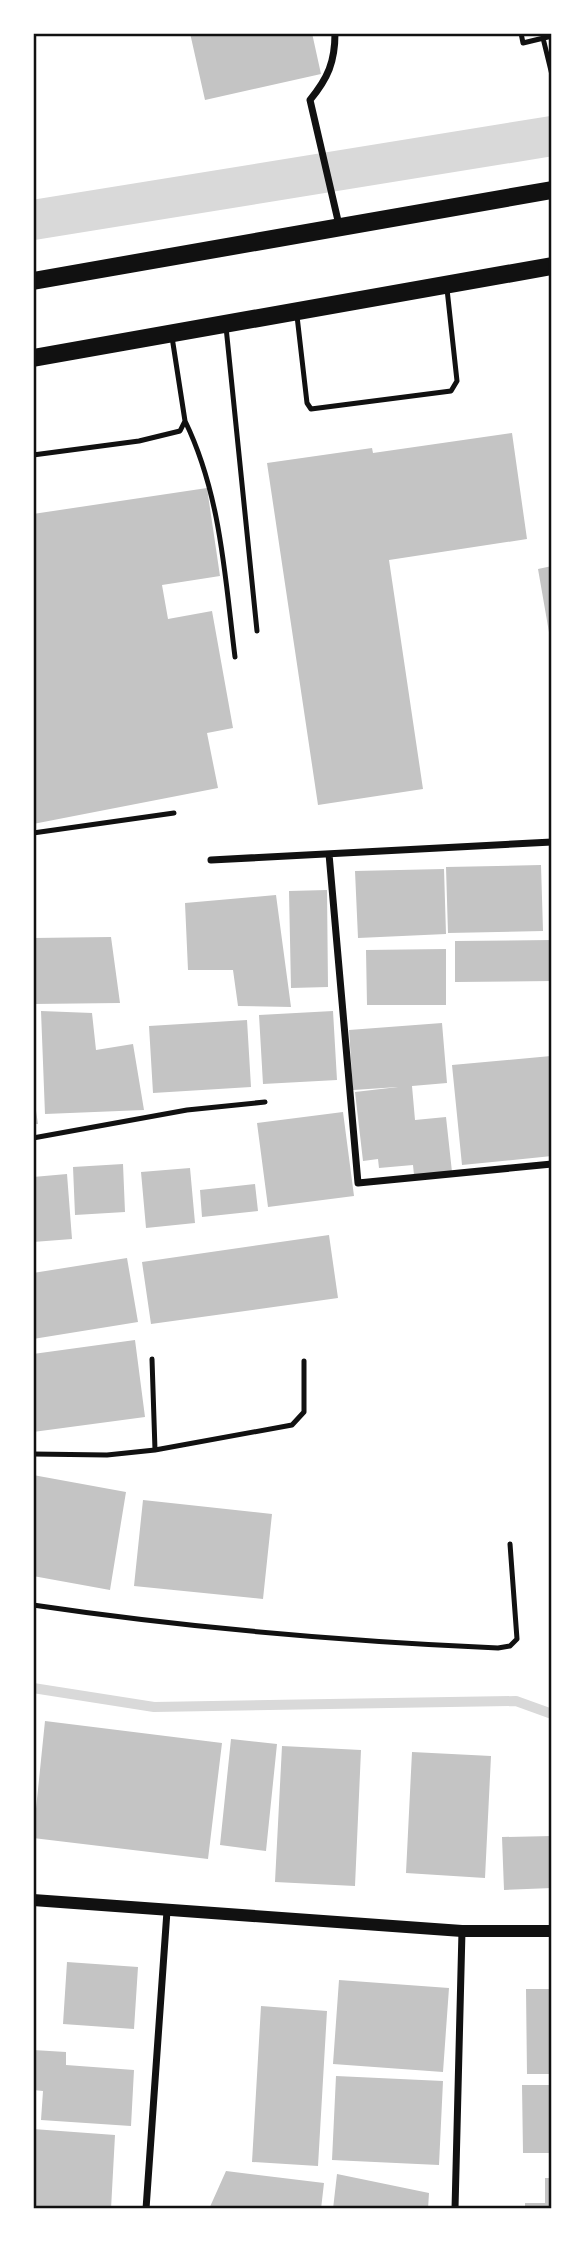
<svg xmlns="http://www.w3.org/2000/svg" width="585" height="2242" font-family="'Asap Condensed',sans-serif">
  <rect width="100%" height="100%" fill="#fff"/>
  <g fill="none" stroke-linecap="round" stroke-linejoin="round">
    <path stroke="#d9d9d9" stroke-width="10" d="M 33,1688 L 154,1707 L 516,1701 L 552,1714"/>
    <path stroke="#d9d9d9" stroke-width="40" d="M 33,220 L 552,136"/>
  </g>
  <path fill="#c4c4c4" d="M 190,33 L 312,33 L 321,74 L 205,100 Z
    M 512,433 L 527,539 L 389,560 L 423,789 L 318,805 L 267,463 L 372,448 L 373,453 Z
    M 207,488 L 220,576 L 162,585 L 168,619 L 212,611 L 233,728 L 207,733 L 218,788 L 33,824 L 33,514 Z
    M 552,566 L 552,638 L 550,638 L 538,569 Z
    M 541,865 L 543,931 L 448,933 L 446,867 Z
    M 444,869 L 446,934 L 358,938 L 355,871 Z
    M 327,890 L 328,987 L 291,988 L 289,891 Z
    M 276,895 L 291,1007 L 238,1006 L 233,970 L 188,970 L 185,903 Z
    M 111,937 L 120,1003 L 33,1004 L 33,938 Z
    M 552,940 L 552,981 L 455,982 L 455,941 Z
    M 446,949 L 446,1005 L 367,1005 L 366,950 Z
    M 41,1011 L 92,1013 L 96,1050 L 133,1044 L 144,1110 L 45,1114 Z
    M 333,1011 L 337,1080 L 263,1084 L 259,1015 Z
    M 247,1020 L 251,1087 L 153,1093 L 149,1026 Z
    M 442,1023 L 447,1083 L 412,1086 L 415,1120 L 446,1117 L 452,1172 L 414,1175 L 413,1165 L 379,1168 L 378,1159 L 363,1161 L 355,1092 L 398,1087 L 353,1090 L 349,1030 Z
    M 551,1056 L 552,1156 L 462,1165 L 452,1065 Z
    M 33,1091 L 38,1124 L 33,1124 Z
    M 343,1112 L 354,1196 L 268,1207 L 257,1123 Z
    M 123,1164 L 125,1212 L 75,1215 L 73,1167 Z
    M 190,1168 L 195,1223 L 146,1228 L 141,1172 Z
    M 67,1174 L 72,1239 L 33,1242 L 33,1177 Z
    M 255,1184 L 258,1211 L 202,1217 L 200,1190 Z
    M 329,1235 L 338,1298 L 151,1324 L 142,1262 Z
    M 127,1258 L 138,1322 L 33,1339 L 33,1273 Z
    M 135,1340 L 145,1417 L 33,1432 L 33,1354 Z
    M 33,1475 L 126,1492 L 110,1590 L 33,1576 Z
    M 143,1500 L 272,1514 L 263,1599 L 134,1586 Z
    M 45,1721 L 222,1743 L 208,1859 L 33,1838 Z
    M 231,1739 L 277,1744 L 266,1851 L 220,1845 Z
    M 282,1746 L 361,1750 L 355,1886 L 275,1882 Z
    M 412,1752 L 491,1756 L 485,1878 L 406,1873 Z
    M 552,1836 L 552,1888 L 504,1890 L 502,1837 Z
    M 67,1962 L 138,1967 L 134,2029 L 63,2024 Z
    M 339,1980 L 449,1988 L 443,2072 L 333,2064 Z
    M 526,1989 L 552,1989 L 552,2074 L 527,2074 Z
    M 261,2006 L 327,2011 L 318,2166 L 252,2162 Z
    M 33,2050 L 66,2052 L 66,2065 L 134,2070 L 131,2126 L 41,2120 L 43,2091 L 33,2090 Z
    M 336,2076 L 443,2081 L 439,2165 L 332,2160 Z
    M 522,2085 L 552,2085 L 552,2153 L 523,2153 Z
    M 33,2129 L 115,2135 L 111,2209 L 33,2209 Z
    M 226,2171 L 324,2183 L 321,2209 L 209,2209 Z
    M 337,2174 L 429,2193 L 428,2209 L 333,2209 Z
    M 545,2178 L 552,2178 L 552,2209 L 525,2209 L 525,2203 L 545,2203 Z"/>
  <g fill="none" stroke-linecap="round" stroke-linejoin="round">
    <path stroke="#111" stroke-width="5" d="M 521,33 L 523,43 L 552,36
      M 543,38 L 552,75
      M 297,316 L 307,403 L 311,409 L 451,391 L 457,381 L 447,289
      M 226,327 L 257,631
      M 185,421 C 221,495 225,578 235,657
      M 33,455 L 139,441 L 180,431 L 185,421 L 172,337
      M 33,833 L 174,813
      M 33,1138 L 187,1110 L 265,1102
      M 152,1359 L 155,1450
      M 33,1454 L 107,1455 L 155,1450 L 292,1425 L 304,1412 L 304,1361
      M 33,1605 C 188,1628 342,1641 498,1648 L 510,1646 L 517,1639 L 510,1544"/>
    <path stroke="#111" stroke-width="7" d="M 335,33 C 335,62 328,78 310,100 L 339,225
      M 329,854 L 358,1183 L 552,1164
      M 211,860 L 552,842
      M 146,2209 L 167,1911
      M 455,2209 L 462,1931"/>
    <path stroke="#111" stroke-width="12" d="M 33,1900 L 462,1931 L 552,1931"/>
    <path stroke="#111" stroke-width="18" d="M 33,281 L 552,190
      M 33,358 L 552,266"/>
  </g>
  <rect width="585" height="2242" fill="none" stroke="#ffffff" stroke-width="70"/>
  <rect x="35" y="35" width="515" height="2172" fill="none" stroke="#111" stroke-width="2.5"/>
</svg>
